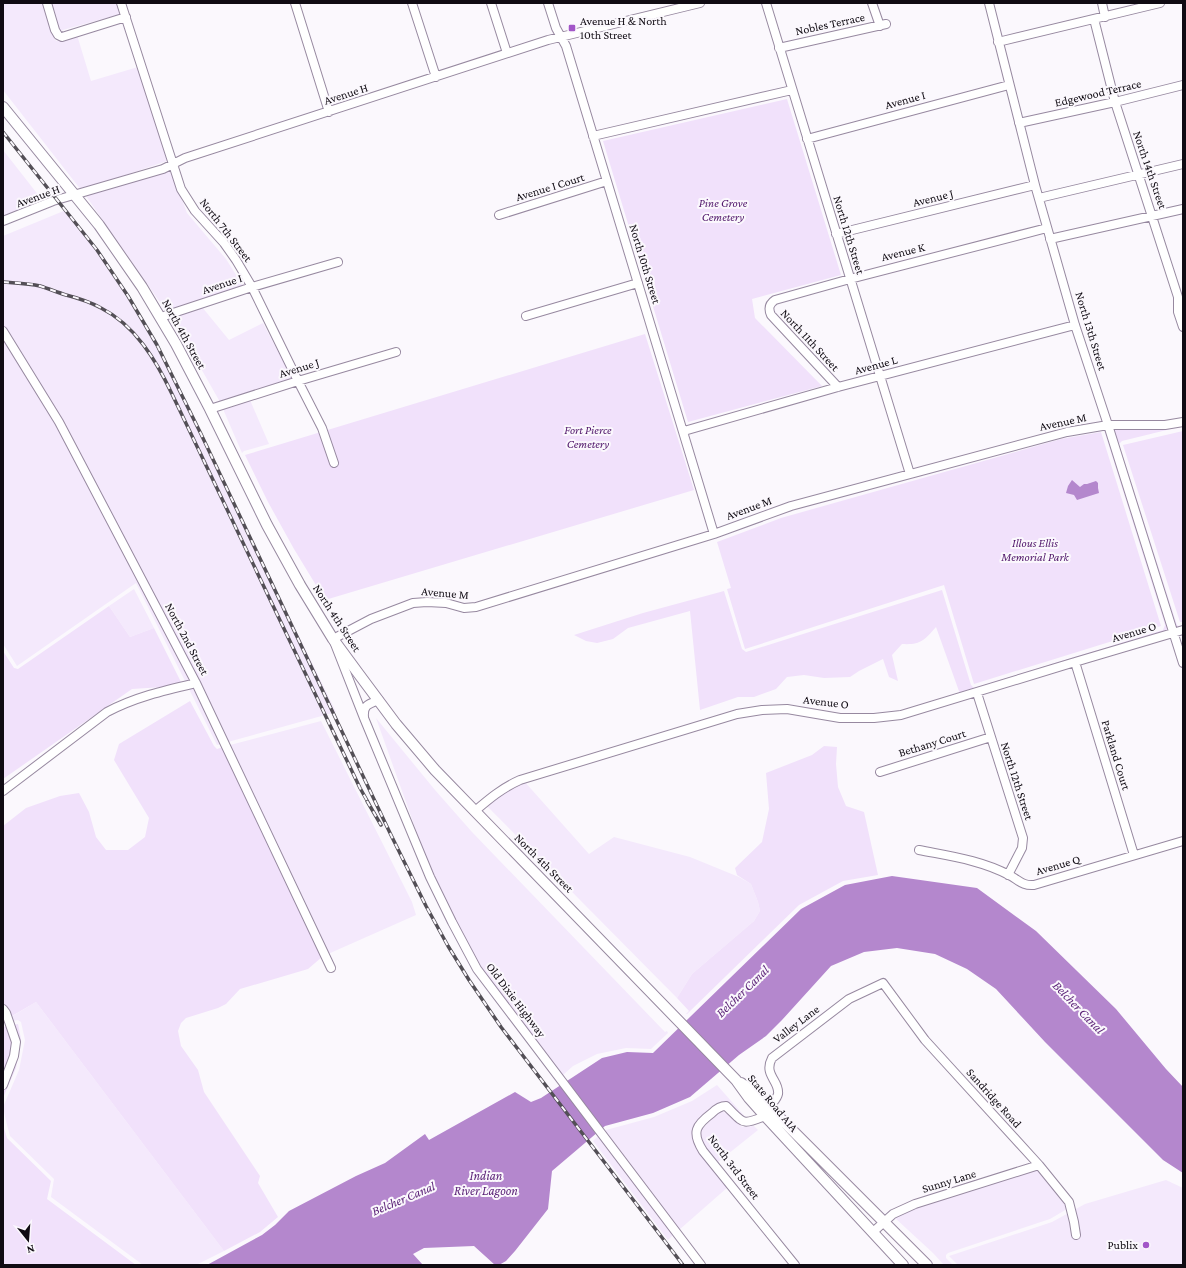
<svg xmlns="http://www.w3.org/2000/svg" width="1186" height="1268" font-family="'Crimson Pro',serif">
  <rect width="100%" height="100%" fill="#fbf8fd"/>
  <path fill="#f4e9fc" d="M 3,3 L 43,3 L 55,40 L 57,41 L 77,35 L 91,81 L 138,67 L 167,161 L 81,190 L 3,90 Z
    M 50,3 L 118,3 L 121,14 L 59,31 Z
    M 3,150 L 43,201 L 3,217 Z
    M 169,169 L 181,198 L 183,202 L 187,213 L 226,259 L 243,286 L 166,311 L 86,196 Z
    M 66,210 L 97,250 L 157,345 L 336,712 L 217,745 L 136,583 L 17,666 L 3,644 L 3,236 Z
    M 202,307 L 229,340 L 263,323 L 292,378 L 220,402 L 178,328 L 170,318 Z
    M 250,400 L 269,444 L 244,451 L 242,453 L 223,409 Z
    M 134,589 L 154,628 L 130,637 L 109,606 Z
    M 376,718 L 435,790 L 472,832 L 665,1032 L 667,1031 L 668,1033 L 651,1049 L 626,1048 L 597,1054 L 573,1066 L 563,1075 L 488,978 L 480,967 L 455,920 L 427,861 Z
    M 321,721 L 412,902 L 416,915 L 328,954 L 230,745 Z
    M 524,781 L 589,854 L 614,837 L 690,857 L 739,877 L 751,884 L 758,902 L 760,911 L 754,921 L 692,974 L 677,998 L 487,806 L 505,792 Z
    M 36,1002 L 224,1251 L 196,1265 L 143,1265 L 51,1197 L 54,1179 L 10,1136 L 6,1121 L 3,1107 L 19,1070 L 25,1040 L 21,1022 L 18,1020 L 13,1021 L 11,1017 Z
    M 717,1085 L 747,1119 L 743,1119 L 736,1111 L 714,1106 L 694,1126 L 692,1135 L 695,1145 L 728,1187 L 679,1230 L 604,1132 L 606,1130 L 654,1117 L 692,1101 Z
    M 722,1111 L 732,1117 L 742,1127 L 754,1126 L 758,1130 L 718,1162 L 701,1141 L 700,1131 L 719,1112 Z
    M 598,1136 L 673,1235 L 668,1240 L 593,1141 Z
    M 1038,1170 L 1066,1204 L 1067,1209 L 1050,1219 L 948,1253 L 946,1255 L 946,1258 L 953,1265 L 944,1265 L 933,1253 L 895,1218 L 903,1212 L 940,1200 Z
    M 1166,1180 L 1183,1188 L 1183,1265 L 958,1265 L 949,1256 L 1052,1222 L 1085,1204 Z"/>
  <path fill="#f1e1fb" d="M 787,99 L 841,275 L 752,299 L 755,318 L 822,386 L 688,422 L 603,141 Z
    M 645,334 L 694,490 L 325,600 L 294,549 L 268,502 L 245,455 Z
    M 1183,426 L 1122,441 L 1119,444 L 1177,625 L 1179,626 L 1183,626 L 1176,628 L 1113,429 L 1165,429 Z
    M 1106,429 L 1169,630 L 960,694 L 936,627 C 924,641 920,645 902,644 L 892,655 L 898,681 L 889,677 L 883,659 L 859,671 L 850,677 L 824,678 L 804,675 L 787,677 L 776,689 L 754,697 L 738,697 L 700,710 L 690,611 L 628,628 L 613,639 L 597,643 L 586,641 L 574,635 L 643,613 L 724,591 L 742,649 L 746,652 L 942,590 L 971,685 L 974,688 L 1163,630 L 1165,625 L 1104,430 Z
    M 1183,431 L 1183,622 L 1180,622 L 1123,445 Z
    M 1101,432 L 1161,626 L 974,684 L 944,585 L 745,649 L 727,589 L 731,588 L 717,542 L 781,518 L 1061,439 Z
    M 109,606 L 130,637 L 154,628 L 181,682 L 163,687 L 132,689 L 3,779 L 3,651 L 14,668 L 18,669 Z
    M 190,701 L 214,746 L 217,749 L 223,747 L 322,957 L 308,969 L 240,989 L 226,1004 L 218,1008 L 186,1018 L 181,1023 L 178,1031 L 181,1046 L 198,1070 L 204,1092 L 260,1176 L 258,1183 L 278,1217 L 260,1232 L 224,1251 L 36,1002 L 12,1016 L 3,1003 L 3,826 L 26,808 L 60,796 L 79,793 L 89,812 L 96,837 L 106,850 L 128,850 L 145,837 L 149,818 L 114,760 L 119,744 Z
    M 824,746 L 837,747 L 836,764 L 838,787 L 846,806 L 864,812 L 878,875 L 843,881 L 799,905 L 687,1014 L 686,1014 L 689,1011 L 677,998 L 692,974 L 754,921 L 760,911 L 758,902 L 751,884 L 737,875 L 735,868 L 762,842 L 769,809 L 766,773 L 812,755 Z
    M 18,1024 L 21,1039 L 16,1068 L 3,1098 L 3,1027 Z
    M 3,1125 L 7,1138 L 51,1181 L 47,1199 L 136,1265 L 3,1265 Z"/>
  <path fill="#b487cd" d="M 1072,480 L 1080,487 L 1084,484 L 1087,484 L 1096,481 L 1098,483 L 1098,488 L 1099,493 L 1077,500 L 1074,495 L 1066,493 L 1068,486 Z
    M 892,876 L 977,888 L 1036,931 L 1116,1009 L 1166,1069 L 1183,1087 L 1183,1173 L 1163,1160 L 1045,1042 L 996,989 L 967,969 L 935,954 L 897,948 L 864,952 L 831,966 L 782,1020 L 766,1036 L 739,1055 L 690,1097 L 653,1113 L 605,1126 L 552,1171 L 548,1209 L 515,1251 L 506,1261 L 499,1265 L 495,1265 L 474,1246 L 424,1248 L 413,1254 L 423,1265 L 207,1265 L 262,1235 L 275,1225 L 289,1211 L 356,1176 L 385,1163 L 425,1134 L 429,1140 L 515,1092 L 531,1102 L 541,1098 L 602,1058 L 627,1052 L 653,1053 L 801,909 L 845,885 Z"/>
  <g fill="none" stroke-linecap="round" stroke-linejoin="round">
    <defs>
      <path id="minor" d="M 47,3 L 55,30 L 58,35 L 62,37 L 126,17
        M 121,3 L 181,189 L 195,211 L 224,243 L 236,260 L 252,287 L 298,381 L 322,428 L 334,463
        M 295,3 L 329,112
        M 412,3 L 436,77
        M 491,3 L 507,53
        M 548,3 L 556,28 L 566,46 C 614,209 666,371 714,534
        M 766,3 L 910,474
        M 872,3 L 880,26
        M 989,3 L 1035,185 L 1075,325 L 1108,425 L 1183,663
        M 1102,3 L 1105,17
        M 1094,19 L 1115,102 L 1178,297 L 1178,312 L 1183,327
        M 998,42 L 1160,3
        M 779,48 L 886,24
        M 1019,123 L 1115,102 L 1183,85
        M 593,136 L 792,90
        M 807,139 L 1009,85
        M 1039,198 L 1183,164
        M 499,215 L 607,181
        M 3,221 L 53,201 L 163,169 L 185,158 L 548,40 L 700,3
        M 836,234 L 1035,185
        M 1050,239 L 1183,209
        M 526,316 L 638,283
        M 161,317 L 252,287 L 338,262
        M 3,331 L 59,422 L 196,683 L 331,968
        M 838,387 L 771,315 C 768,308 769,304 775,300 L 850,279 L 1047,228
        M 210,409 L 298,381 L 396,352
        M 684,431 L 838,387 L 1075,325
        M 1075,662 L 1134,855
        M 977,693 L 1023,838 L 1022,848 L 1008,875
        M 364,717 C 363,705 368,704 379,700
        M 880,772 L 991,737
        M 3,791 L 107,712 C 135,697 166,690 196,683
        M 475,811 C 489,799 502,788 520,780 L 737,714 L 762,710 L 787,709 L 840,718 L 874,718 L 901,715 L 1075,662 L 1183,630
        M 919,850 C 949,856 981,860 1009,875 C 1019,880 1022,886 1034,885 L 1183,841
        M 3,1009 L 6,1013 L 16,1042 L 14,1056 L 3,1085
        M 770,1107 C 772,1103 777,1099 778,1094 C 780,1081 763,1075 772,1058 L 849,999 L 883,983 L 925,1040 L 1039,1165 L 1069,1202 L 1074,1222 L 1076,1235
        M 765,1116 C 741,1126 744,1123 726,1106 C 720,1106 716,1109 712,1113 C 696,1125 691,1132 703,1151 L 795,1265
        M 873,1232 L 893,1214 L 915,1204 L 1039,1165
        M 701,1265 L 477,969 L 452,922 L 430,877 L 364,718 L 333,639 L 371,619 L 413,603 L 427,602 L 446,603 L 464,608 L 476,607 L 714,534 L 791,506 L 1067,432 L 1108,425 L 1165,425 L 1183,422"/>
      <path id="major" d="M 3,107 L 99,225 L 142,287 L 176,344 L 210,409 L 267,525 L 300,585 L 333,639 L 358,673 L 396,724 L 435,770 L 736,1080 L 749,1098 L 765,1116 L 903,1265
        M 741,1083 L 755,1093 L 927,1265"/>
    </defs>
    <use href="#minor" stroke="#9789a0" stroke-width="10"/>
    <use href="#major" stroke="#9789a0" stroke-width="12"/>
    <use href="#minor" stroke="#fff" stroke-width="8"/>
    <use href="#major" stroke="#fff" stroke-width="10"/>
    <defs>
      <path id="rail" d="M 3,132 L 97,250 L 128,296 L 157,345 L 201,434 L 390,833 L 426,906 L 448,946 L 469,980 L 501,1027 L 683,1265
        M 3,282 C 15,283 28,283 40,286 C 49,289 57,292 66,295 C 78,298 90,302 101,308 C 135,325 156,360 172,394 L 360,788 L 369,804
        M 367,801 L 381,825"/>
    </defs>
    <use href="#rail" stroke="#534f56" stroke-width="3.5"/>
    <use href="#rail" stroke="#fbf8fd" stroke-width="2" stroke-dasharray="6" stroke-linecap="butt"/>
  </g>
  <g fill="#a256c8" stroke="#fbf8fd" stroke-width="1.5">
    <rect x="568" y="24" width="8" height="8" rx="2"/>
    <circle cx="1146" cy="1245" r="4"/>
  </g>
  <g text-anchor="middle" stroke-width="4" stroke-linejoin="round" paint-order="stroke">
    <g font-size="12" fill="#100b13" stroke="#fbf8fd" text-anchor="start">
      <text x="580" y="25">Avenue H &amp; North<tspan x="580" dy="14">10th Street</tspan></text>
      <text x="1138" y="1249" text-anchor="end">Publix</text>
    </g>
    <g font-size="12" fill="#100b13" stroke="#fbf8fd">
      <text transform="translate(830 24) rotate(-12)" y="4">Nobles Terrace</text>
      <text transform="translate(1098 93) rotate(-13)" y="4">Edgewood Terrace</text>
      <text transform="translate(346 94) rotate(-18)" y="4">Avenue H</text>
      <text transform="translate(905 100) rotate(-15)" y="4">Avenue I</text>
      <text transform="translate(1150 170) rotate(71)" y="4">North 14th Street</text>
      <text transform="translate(550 187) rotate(-17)" y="4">Avenue I Court</text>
      <text transform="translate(38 196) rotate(-20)" y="4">Avenue H</text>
      <text transform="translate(933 198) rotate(-14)" y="4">Avenue J</text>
      <text transform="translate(226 230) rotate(52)" y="4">North 7th Street</text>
      <text transform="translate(849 235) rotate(73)" y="4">North 12th Street</text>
      <text transform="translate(903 252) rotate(-14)" y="4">Avenue K</text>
      <text transform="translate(645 264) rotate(73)" y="4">North 10th Street</text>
      <text transform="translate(222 284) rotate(-18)" y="4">Avenue I</text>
      <text transform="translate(1091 331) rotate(73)" y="4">North 13th Street</text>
      <text transform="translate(184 334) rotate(61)" y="4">North 4th Street</text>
      <text transform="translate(810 340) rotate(47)" y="4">North 11th Street</text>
      <text transform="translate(876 365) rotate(-15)" y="4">Avenue L</text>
      <text transform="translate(299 368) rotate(-17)" y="4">Avenue J</text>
      <text transform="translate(1063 422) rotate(-12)" y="4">Avenue M</text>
      <text transform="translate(749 508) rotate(-20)" y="4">Avenue M</text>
      <text transform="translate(445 593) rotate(5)" y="4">Avenue M</text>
      <text transform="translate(337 618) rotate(57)" y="4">North 4th Street</text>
      <text transform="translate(1134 632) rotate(-16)" y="4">Avenue O</text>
      <text transform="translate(187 639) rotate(62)" y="4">North 2nd Street</text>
      <text transform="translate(826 702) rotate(7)" y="4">Avenue O</text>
      <text transform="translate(932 743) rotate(-17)" y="4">Bethany Court</text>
      <text transform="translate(1116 755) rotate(73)" y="4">Parkland Court</text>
      <text transform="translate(1017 781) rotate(72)" y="4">North 12th Street</text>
      <text transform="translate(544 863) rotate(45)" y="4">North 4th Street</text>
      <text transform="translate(1058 865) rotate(-16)" y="4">Avenue Q</text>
      <text transform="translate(516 1000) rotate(53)" y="4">Old Dixie Highway</text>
      <text transform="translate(796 1024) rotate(-37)" y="4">Valley Lane</text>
      <text transform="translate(994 1098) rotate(48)" y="4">Sandridge Road</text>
      <text transform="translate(773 1103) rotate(50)" y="4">State Road A1A</text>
      <text transform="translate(734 1167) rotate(53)" y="4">North 3rd Street</text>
      <text transform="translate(949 1181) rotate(-17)" y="4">Sunny Lane</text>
    </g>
    <g font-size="12" font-style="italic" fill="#50166a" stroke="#fbf8fd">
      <text x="723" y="207">Pine Grove<tspan x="723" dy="14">Cemetery</tspan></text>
      <text x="588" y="434">Fort Pierce<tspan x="588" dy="14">Cemetery</tspan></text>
      <text x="1035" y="547">Illous Ellis<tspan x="1035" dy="14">Memorial Park</tspan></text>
    </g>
    <g font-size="13" font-style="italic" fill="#5d2579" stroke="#fbf8fd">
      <text transform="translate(742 991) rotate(-44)" y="5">Belcher Canal</text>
      <text transform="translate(1079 1007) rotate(46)" y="5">Belcher Canal</text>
      <text x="486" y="1180">Indian<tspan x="486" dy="15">River Lagoon</tspan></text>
      <text transform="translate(403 1198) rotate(-23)" y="5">Belcher Canal</text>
    </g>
  </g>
  <rect width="1186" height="1268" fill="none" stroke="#100b13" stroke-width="8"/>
  <g transform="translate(28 1240) rotate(163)" stroke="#fbf8fd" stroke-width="3" paint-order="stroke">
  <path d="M0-3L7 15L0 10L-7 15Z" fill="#100b13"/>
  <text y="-6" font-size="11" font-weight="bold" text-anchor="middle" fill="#100b13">N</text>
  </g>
</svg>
